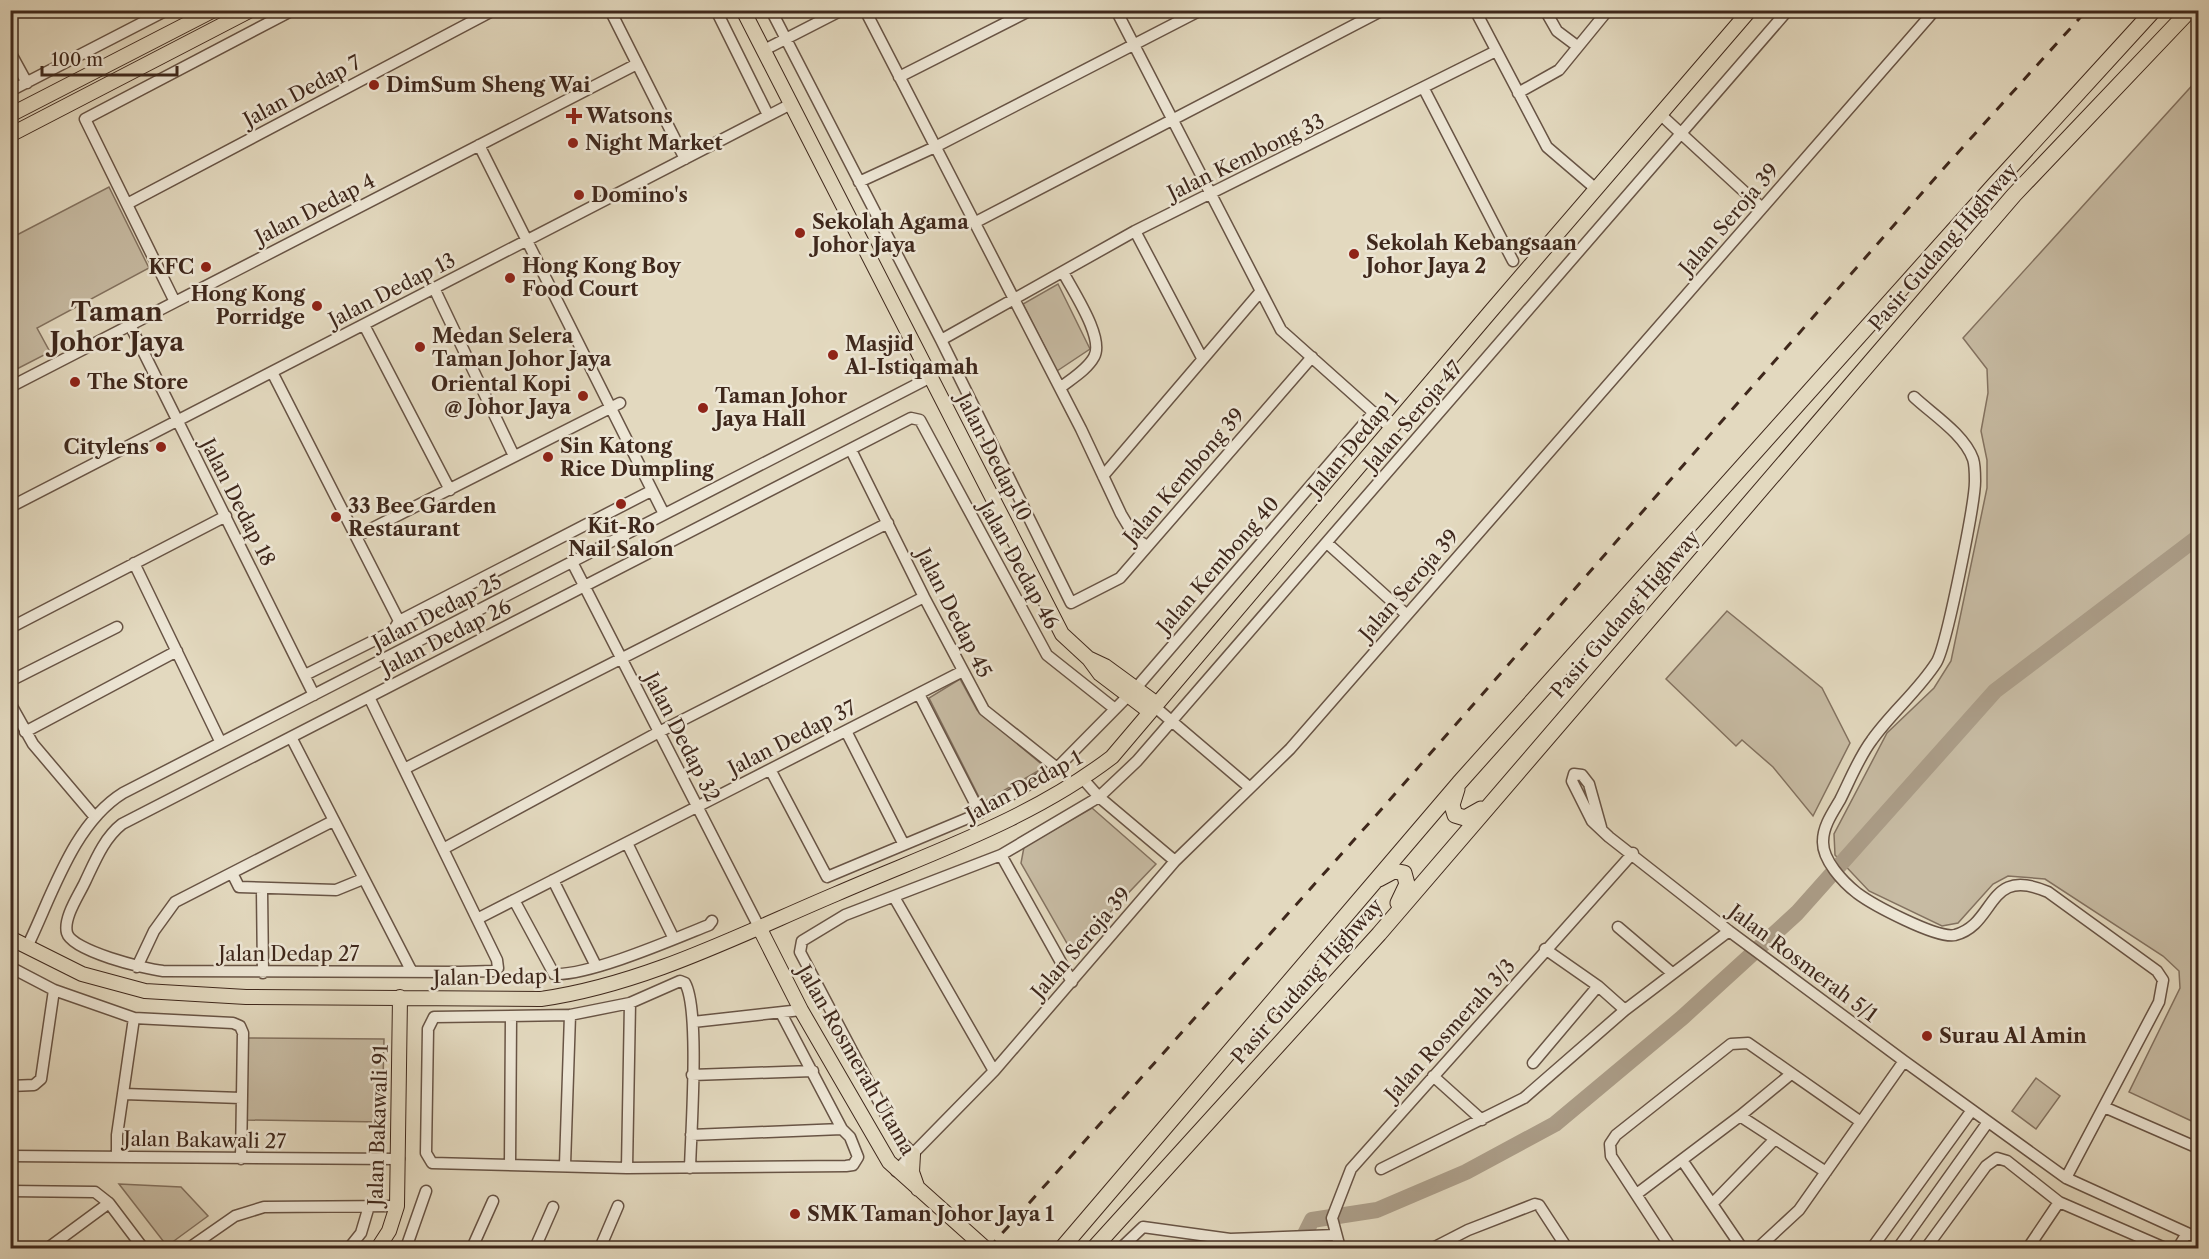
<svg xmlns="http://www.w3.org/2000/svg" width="2209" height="1259" font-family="'Libre Caslon Text',serif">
  <rect width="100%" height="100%" fill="#e3d9bf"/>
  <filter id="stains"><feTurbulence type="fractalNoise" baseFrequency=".00333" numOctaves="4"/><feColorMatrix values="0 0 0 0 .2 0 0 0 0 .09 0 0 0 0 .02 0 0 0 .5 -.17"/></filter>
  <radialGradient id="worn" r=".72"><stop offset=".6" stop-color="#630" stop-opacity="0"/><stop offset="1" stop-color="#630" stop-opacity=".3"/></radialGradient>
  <path fill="#c7bba3" stroke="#837260" stroke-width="1.5" d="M 2198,79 L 2198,1124 L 2129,1092 L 2180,988 L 2179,971 L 2163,956 L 2045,879 L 2008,876 L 1993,884 L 1958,923 L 1942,926 L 1869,891 L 1835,855 L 1834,834 L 1887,733 L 1934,688 L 1951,661 L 1987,488 L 1987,460 L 1981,431 L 1988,393 L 1987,369 L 1963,338 Z
    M 109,187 L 149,268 L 37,328 L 50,352 L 11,372 L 11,238 Z
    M 1058,284 L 1090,349 L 1057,371 L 1023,304 Z
    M 1727,611 L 1822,688 L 1850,743 L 1813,816 L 1773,767 L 1742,740 L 1736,746 L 1666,679 Z
    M 960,679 L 977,710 L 1045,767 L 982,803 L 929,698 Z
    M 1092,808 L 1156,864 L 1072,952 L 1021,863 L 1024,847 Z
    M 247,1038 L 384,1039 L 382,1122 L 246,1120 Z
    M 2036,1078 L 2060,1096 L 2036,1129 L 2012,1111 Z
    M 119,1184 L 181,1187 L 208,1216 L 167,1246 Z"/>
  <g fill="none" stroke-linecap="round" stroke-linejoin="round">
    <path stroke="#ab9d88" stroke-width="16" d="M 1298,1248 L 1312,1220 L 1377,1210 L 1466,1172 L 1555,1124 L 1683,1017 L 1797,913 L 1995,691 L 2198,537"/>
    <defs>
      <path id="minor" d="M 610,10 L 685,159
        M 716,10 L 768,115
        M 771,10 L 941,340 L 1071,603 L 1120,578 L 1312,357
        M 865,10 L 1081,429 L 1121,514 L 1136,539 L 1147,546
        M 1116,10 L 1281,330 L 1392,429
        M 1475,10 L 1547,147 L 1596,189
        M 1545,10 L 1557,31 L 1577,46
        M 764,50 L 842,10
        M 10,52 L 27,83
        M 899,77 L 1031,10
        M 1424,89 L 1513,261
        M 10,91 L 167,10
        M 1518,93 L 1559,70 L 1608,10
        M 1661,115 L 1762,208
        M 479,145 L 664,514
        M 859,182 L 935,147 L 1201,10
        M 127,204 L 494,10
        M 974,223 L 1383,10
        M 1135,231 L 1202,358
        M 434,288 L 514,456
        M 175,302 L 85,119 L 293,10
        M 130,325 L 314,695
        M 364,325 L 450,490
        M 941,340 L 1135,231 L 1496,51
        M 272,372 L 399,621
        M 10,387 L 637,64
        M 1060,388 C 1071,379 1087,370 1094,357 C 1105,338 1072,290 1063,272
        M 1914,397 C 1932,414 1964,434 1973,459 C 1975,465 1975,475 1975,481 C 1975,503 1946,649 1936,663 C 1918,691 1891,713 1872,740 C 1859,757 1850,780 1840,800 C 1833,812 1823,826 1823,841 C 1822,860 1843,882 1857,893 C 1873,905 1937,939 1955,935 C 1997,924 1986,865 2048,892 L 2157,971 L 2163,980 L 2159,1002 L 2066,1178
        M 851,450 L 924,597 L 984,710 L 1057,768
        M 1103,476 L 1261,291
        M 10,507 L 791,104
        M 357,536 L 620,403
        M 1327,543 L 1407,615
        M 572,562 L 760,929
        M 134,563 L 220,741
        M 399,621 L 651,491
        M 10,628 L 226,516
        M 305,675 L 393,631 L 399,621
        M 10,681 L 117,627
        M 1136,688 L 1374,412
        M 919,694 L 980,813
        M 369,697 L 497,960 L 498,968 L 493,971 L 460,972 L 163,971 C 145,969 72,951 67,933 C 63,918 79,895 85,882 C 95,861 104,838 122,824 L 911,418 L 920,420 L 1047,655 L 1115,709
        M 10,703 L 33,744 L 94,816
        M 1155,707 L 1249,787
        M 846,731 L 903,843
        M 25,732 L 177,651
        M 291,737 L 412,972
        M 404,769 L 888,523
        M 771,771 L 827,877 L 980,813 L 1057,768 L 1128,696
        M 1083,779 L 1099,797 L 1175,861
        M 1601,827 L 1589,784 L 1582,775 L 1574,774 L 1572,781 L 1592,821 L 1609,837 L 1729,931 L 1904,1061 L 2066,1178 L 2198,1238
        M 627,843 L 674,939
        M 443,849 L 659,732 L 924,597
        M 1001,855 L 1072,982
        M 232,873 L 239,887 L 336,890 L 363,879
        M 553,880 L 596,966
        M 262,890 L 263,973
        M 894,897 L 994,1071
        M 514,900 L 554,974 C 589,976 674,939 709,925 L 712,921
        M 477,919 L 963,671
        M 1618,927 L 1672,973
        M 27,947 C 52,896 73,824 123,793 L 931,377
        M 1545,949 L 1598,986 L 1625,1010
        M 10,967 L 54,990 L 134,1018 L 233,1023 L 240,1026 L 243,1033 L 241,1159
        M 137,967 L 154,931 L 175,902 L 333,821
        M 693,1022 L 801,1010
        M 1533,1063 L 1598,986
        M 692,1075 L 813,1071
        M 1433,1076 L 1482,1120
        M 10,1086 L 34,1085 L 41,1079 L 54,990
        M 124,1094 L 241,1098
        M 2104,1107 L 2198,1148
        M 1740,1116 L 1826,1172
        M 691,1135 L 842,1129
        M 913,1154 L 898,1138 L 800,952 L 802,941 L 845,915 L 1001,855 L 1099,797 L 1137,761 L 1788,10
        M 10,1156 L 399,1159
        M 117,1157 L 117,1135 L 134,1018
        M 1682,1160 L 1742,1248
        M 510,1163 L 511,1017
        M 565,1165 L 570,1015
        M 627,1168 L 630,1003
        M 690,1168 C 691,1131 700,1009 685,983 L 680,981 L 630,1003 L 570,1015 L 434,1017 L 428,1029 L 426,1153 L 432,1163 L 627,1168 L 846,1166 L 853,1165 L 858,1157 L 850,1137 L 842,1129 L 781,1013
        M 1381,1169 L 1524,1098 L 1625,1010 L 1729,931
        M 896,1171 L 994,1071 L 1175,861 L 1290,749 L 1935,10
        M 10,1191 L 95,1192 L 109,1203 L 143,1248
        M 1638,1193 L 1740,1116 L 1791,1074
        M 1712,1204 L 1775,1139
        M 48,1248 L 109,1203
        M 189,1248 L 235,1216 L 264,1207 L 397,1206
        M 349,1248 L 361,1233 L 369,1206
        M 406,1248 L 426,1191
        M 472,1248 L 493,1201
        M 535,1248 L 553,1207
        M 600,1248 L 618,1206
        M 1121,1248 L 1143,1227 L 1230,1239 L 1336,1235
        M 1340,1248 L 1332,1218 L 1351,1169 L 1633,853
        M 1433,1248 L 1468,1230 L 1535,1204 L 1539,1205 L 1567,1248
        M 1671,1248 L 1611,1156 L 1610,1144 L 1616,1135 L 1731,1044 L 1748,1043 L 1861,1122
        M 1758,1248 L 1799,1210 L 1904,1061
        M 1872,1248 L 1972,1110
        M 1898,1248 L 1988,1122
        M 1926,1248 L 1986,1166 L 1997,1158 L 2007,1161 L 2059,1202 L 2165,1248
        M 2028,1248 L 2059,1202
        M 2178,1248 L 2187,1233"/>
      <path id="major" d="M 743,10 L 1062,634 L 1088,658 L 1105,666 L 1157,704
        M 10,115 L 214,10
        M 10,135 L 251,10
        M 1089,659 L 1100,674 L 1150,712
        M 760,929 L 801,1010 L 889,1162 L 985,1248
        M 10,938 L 82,974 L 145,991 L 246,997 L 541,999 C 645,984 739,935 836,894 C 930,853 1030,820 1112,757 L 1491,311 L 1750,10
        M 913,1154 L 912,1172 L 918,1189
        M 378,1248 L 389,1231 L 397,1206 L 400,997"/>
      <path id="highway" d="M 1457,789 L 1452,805 L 1455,815 L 1465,818 L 1481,809
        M 1379,879 L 1394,871 L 1404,873 L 1407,884 L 1398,903
        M 1062,1248 L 1459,783 L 1995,184 L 2154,10
        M 1094,1248 L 1379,934 L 2014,195 L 2190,10"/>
    </defs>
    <use href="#minor" stroke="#685445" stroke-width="13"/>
    <use href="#major" stroke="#3f281c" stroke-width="16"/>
    <use href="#highway" stroke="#3f281c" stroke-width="17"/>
    <use href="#minor" stroke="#ede6d5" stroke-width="10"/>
    <use href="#major" stroke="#e3d9bf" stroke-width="14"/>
    <use href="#highway" stroke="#e3d9bf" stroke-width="15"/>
    <path stroke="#3f281c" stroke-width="3" stroke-dasharray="10 10" stroke-linecap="butt" d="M 989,1248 L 1379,812 L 1944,168 L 2087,10"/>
  </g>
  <g fill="#8f2418" stroke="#ede6d5" stroke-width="2">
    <circle cx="374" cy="85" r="6"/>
    <path d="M571 107h6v6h6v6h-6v6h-6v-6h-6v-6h6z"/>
    <circle cx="573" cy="143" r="6"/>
    <circle cx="579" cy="195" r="6"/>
    <circle cx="800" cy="233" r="6"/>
    <circle cx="1354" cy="254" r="6"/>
    <circle cx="206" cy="267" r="6"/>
    <circle cx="510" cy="278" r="6"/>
    <circle cx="317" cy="306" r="6"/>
    <circle cx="420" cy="347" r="6"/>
    <circle cx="833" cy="355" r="6"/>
    <circle cx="75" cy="382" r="6"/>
    <circle cx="583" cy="396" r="6"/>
    <circle cx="703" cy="408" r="6"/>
    <circle cx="161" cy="447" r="6"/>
    <circle cx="548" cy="457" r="6"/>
    <circle cx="621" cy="504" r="6"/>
    <circle cx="336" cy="517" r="6"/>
    <circle cx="1927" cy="1036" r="6"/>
    <circle cx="795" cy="1214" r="6"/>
  </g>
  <g text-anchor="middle" stroke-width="5" stroke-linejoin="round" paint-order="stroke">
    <g font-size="20" font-weight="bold" fill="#3f281c" stroke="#ede6d5" text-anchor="start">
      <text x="386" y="92">DimSum Sheng Wai</text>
      <text x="586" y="123">Watsons</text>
      <text x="585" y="150">Night Market</text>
      <text x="591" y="202">Domino's</text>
      <text x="812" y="229">Sekolah Agama<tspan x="812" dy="23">Johor Jaya</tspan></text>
      <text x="1366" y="250">Sekolah Kebangsaan<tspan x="1366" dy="23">Johor Jaya 2</tspan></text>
      <text x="522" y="273">Hong Kong Boy<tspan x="522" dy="23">Food Court</tspan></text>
      <text x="194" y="274" text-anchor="end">KFC</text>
      <text x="305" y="301" text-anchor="end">Hong Kong<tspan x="305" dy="23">Porridge</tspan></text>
      <text x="432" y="343">Medan Selera<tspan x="432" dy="23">Taman Johor Jaya</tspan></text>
      <text x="845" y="351">Masjid<tspan x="845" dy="23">Al-Istiqamah</tspan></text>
      <text x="87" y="389">The Store</text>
      <text x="571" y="391" text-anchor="end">Oriental Kopi<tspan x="571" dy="23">@ Johor Jaya</tspan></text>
      <text x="715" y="403">Taman Johor<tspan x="715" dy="23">Jaya Hall</tspan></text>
      <text x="560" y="453">Sin Katong<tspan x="560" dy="23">Rice Dumpling</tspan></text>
      <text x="149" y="454" text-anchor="end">Citylens</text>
      <text x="348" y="513">33 Bee Garden<tspan x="348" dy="23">Restaurant</tspan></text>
      <text x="621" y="533" text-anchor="middle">Kit-Ro<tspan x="621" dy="23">Nail Salon</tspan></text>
      <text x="1939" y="1043">Surau Al Amin</text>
      <text x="807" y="1221">SMK Taman Johor Jaya 1</text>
    </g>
    <g font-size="20" fill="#3f281c" stroke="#ede6d5">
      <text transform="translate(302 91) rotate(-28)" y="7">Jalan Dedap 7</text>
      <text transform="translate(1246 157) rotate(-26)" y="7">Jalan Kembong 33</text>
      <text transform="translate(315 209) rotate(-27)" y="7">Jalan Dedap 4</text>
      <text transform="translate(1729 219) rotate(-49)" y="7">Jalan Seroja 39</text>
      <text transform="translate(1943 247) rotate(-49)" y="7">Pasir Gudang Highway</text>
      <text transform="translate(392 290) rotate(-27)" y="7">Jalan Dedap 13</text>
      <text transform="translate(1413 416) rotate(-49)" y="7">Jalan Seroja 47</text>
      <text transform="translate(1353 444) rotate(-50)" y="7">Jalan Dedap 1</text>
      <text transform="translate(994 457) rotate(63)" y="7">Jalan Dedap 10</text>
      <text transform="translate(1184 476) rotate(-49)" y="7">Jalan Kembong 39</text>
      <text transform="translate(238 502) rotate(63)" y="7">Jalan Dedap 18</text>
      <text transform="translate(1019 565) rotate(61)" y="7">Jalan Dedap 46</text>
      <text transform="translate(1218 565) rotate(-49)" y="7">Jalan Kembong 40</text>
      <text transform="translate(1409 585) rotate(-49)" y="7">Jalan Seroja 39</text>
      <text transform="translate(437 612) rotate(-27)" y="7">Jalan Dedap 25</text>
      <text transform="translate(954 613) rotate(63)" y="7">Jalan Dedap 45</text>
      <text transform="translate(1625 614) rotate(-49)" y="7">Pasir Gudang Highway</text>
      <text transform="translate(446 637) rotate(-27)" y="7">Jalan Dedap 26</text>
      <text transform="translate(682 737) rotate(63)" y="7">Jalan Dedap 32</text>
      <text transform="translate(792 738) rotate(-27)" y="7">Jalan Dedap 37</text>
      <text transform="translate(1024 786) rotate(-28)" y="7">Jalan Dedap 1</text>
      <text transform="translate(1081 943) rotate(-49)" y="7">Jalan Seroja 39</text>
      <text x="289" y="961">Jalan Dedap 27</text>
      <text transform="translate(1803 963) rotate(37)" y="7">Jalan Rosmerah 5/1</text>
      <text transform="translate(497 977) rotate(-1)" y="7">Jalan Dedap 1</text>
      <text transform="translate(1307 981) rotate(-48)" y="7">Pasir Gudang Highway</text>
      <text transform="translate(1450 1030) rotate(-48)" y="7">Jalan Rosmerah 3/3</text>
      <text transform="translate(856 1060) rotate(60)" y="7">Jalan Rosmerah Utama</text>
      <text transform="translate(378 1125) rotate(-88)" y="7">Jalan Bakawali 91</text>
      <text transform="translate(205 1140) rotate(1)" y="7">Jalan Bakawali 27</text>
    </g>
    <g font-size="26" font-weight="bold" fill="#3f281c" stroke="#ede6d5">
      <text x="117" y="321">Taman<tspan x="117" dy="30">Johor Jaya</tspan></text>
    </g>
  </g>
  <rect width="2209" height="1259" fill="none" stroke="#e3d9bf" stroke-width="36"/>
  <rect x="12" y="12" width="2185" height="1235" fill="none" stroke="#3f281c" stroke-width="3"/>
  <rect x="18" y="18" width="2173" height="1223" fill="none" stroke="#3f281c" stroke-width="1.5"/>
  <path d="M42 66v9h135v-9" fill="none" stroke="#3f281c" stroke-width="3"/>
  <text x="51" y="66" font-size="18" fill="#3f281c" stroke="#ede6d5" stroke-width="4.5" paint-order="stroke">100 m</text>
  <rect width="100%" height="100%" filter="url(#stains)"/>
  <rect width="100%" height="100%" fill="url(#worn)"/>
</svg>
